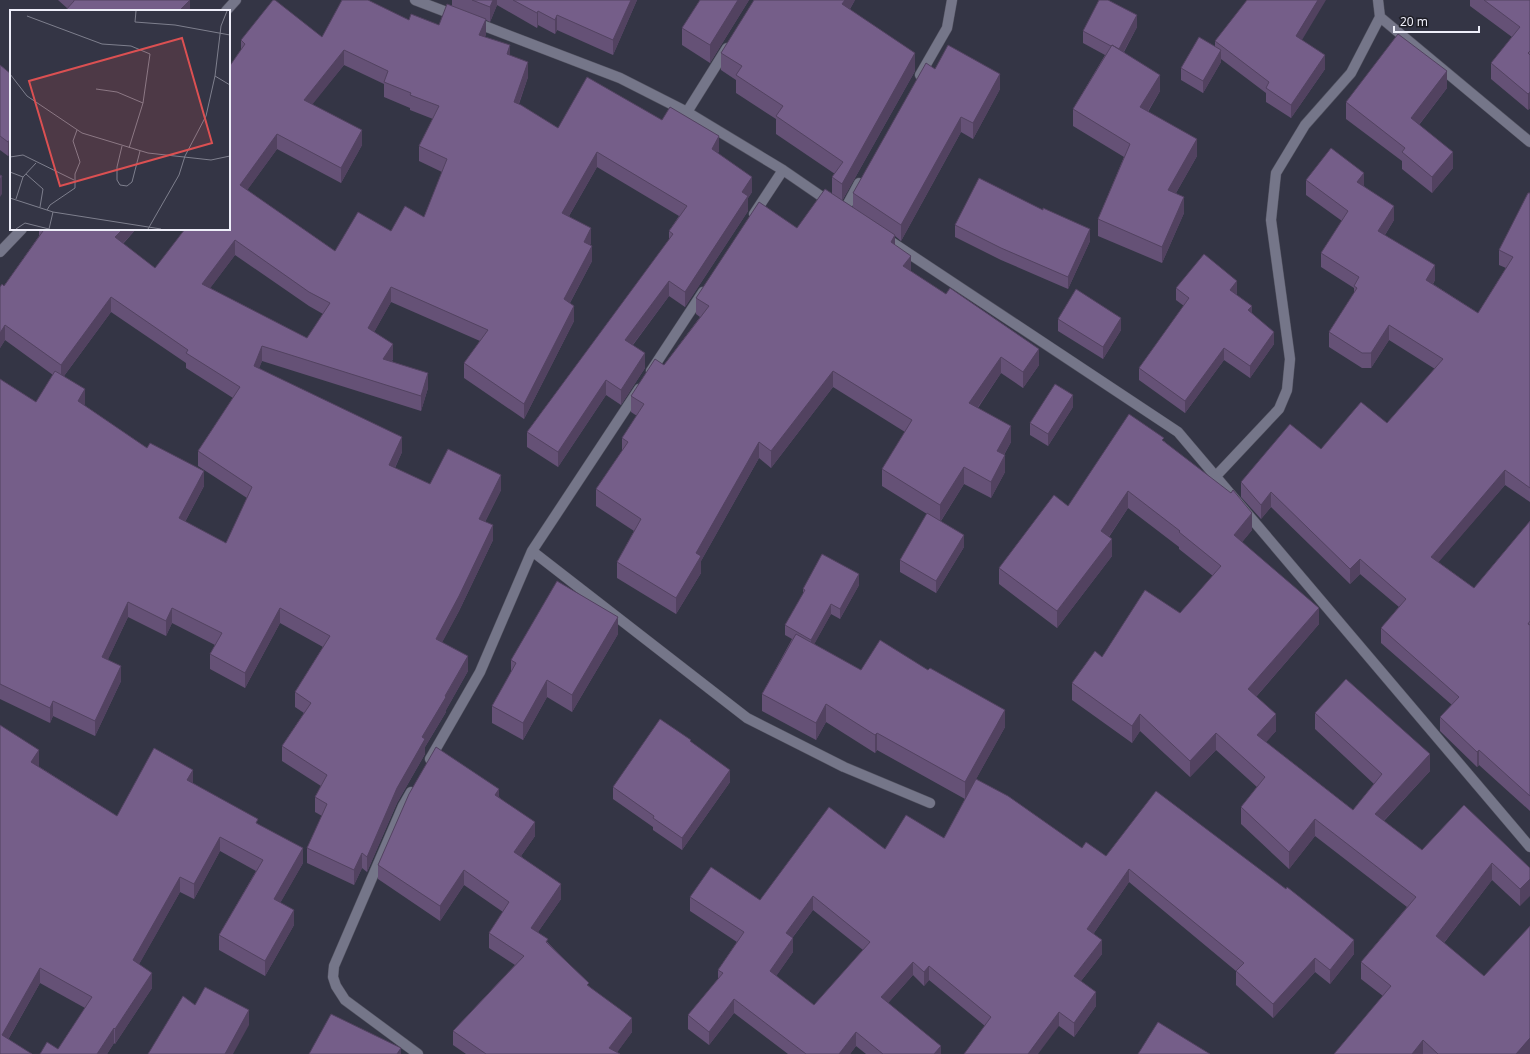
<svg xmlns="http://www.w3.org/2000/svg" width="1530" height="1054" font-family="'Noto Sans',sans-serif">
  <rect width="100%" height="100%" fill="#343545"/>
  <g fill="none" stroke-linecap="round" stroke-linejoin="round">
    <defs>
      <path id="minor" d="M 415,0 L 457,16
        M 1380,17 L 1530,142
        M 474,22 L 620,78 L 687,112 L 783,170 L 831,203
        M 920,75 L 947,28 L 952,0
        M 687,112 L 727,48
        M 844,211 L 859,183
        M 754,214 L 783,170
        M 890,241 L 1178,432 L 1530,847
        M 651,371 L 703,292
        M 1216,476 L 1279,409 L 1287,390 L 1290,359 L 1271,220 L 1276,173 L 1305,125 L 1351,73 L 1380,17 L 1378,0
        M 532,551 L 747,718 L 844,767 L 930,803
        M 430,759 L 480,672 L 532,551 L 639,389
        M 411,792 L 403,806 L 334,966 L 333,977 L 336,986 L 345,1000 L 418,1054"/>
      <path id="tertiary" d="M 226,11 L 236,0
        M 0,252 L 22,229"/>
    </defs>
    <use href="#minor" stroke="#535361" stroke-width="11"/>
    <use href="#tertiary" stroke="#535361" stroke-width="11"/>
    <use href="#minor" stroke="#757689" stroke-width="10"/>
    <use href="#tertiary" stroke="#757689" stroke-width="10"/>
  </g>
  <path fill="#655176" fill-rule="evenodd" d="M 58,0 L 190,0 L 190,11 L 67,8 Z
    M 452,0 L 637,0 L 613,55 L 557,30 L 555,34 L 538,25 L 537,28 L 497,5 L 490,22 L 486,20 L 486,34 L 485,37 L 510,55 L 528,77 L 519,104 L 558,128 L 719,151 L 718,153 L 752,192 L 748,198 L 748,211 L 685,307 L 669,296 L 633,345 L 645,368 L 621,405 L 606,395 L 558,467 L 527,447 L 527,432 L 669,240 L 669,231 L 679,216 L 597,167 L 569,216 L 591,243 L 590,245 L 592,261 L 570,303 L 574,321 L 524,419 L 464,378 L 464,363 L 480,341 L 391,302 L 374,332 L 393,359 L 392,361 L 428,388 L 421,411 L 262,361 L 259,368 L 402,452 L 395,468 L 430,484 L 501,490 L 485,522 L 493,540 L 459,611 L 442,642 L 468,671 L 446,710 L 446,712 L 425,747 L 425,754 L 397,803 L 367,872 L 362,868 L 354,885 L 307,863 L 307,848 L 322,816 L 315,812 L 315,797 L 321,786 L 282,761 L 282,746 L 304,713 L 295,707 L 295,692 L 323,647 L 280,623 L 245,688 L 210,669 L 210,654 L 215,645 L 172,623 L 166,636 L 128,617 L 108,659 L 121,681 L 95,736 L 53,716 L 50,723 L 0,699 L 0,379 L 36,402 L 53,375 L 5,340 L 0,348 L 0,287 L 4,286 L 39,236 L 39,229 L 136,229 L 123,244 L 155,268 L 229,229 L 241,50 L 241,40 L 322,37 L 409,20 L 439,25 L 452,6 ZM 344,65 L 384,84 L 384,97 L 410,108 L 410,110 L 433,119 L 419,146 L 419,161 L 442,172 L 424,217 L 391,231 L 335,251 L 247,190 L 277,149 L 341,183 L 362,145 L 312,104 ZM 235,255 L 309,306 L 323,314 L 307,338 L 210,288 ZM 111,312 L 186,363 L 186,368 L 233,398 L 198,451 L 198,466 L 247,498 L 226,543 L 185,522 L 204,486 L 147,448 L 84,405 L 85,404 L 64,376 Z
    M 700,0 L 749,0 L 710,63 L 682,45 L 682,28 Z
    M 855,0 L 850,9 L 915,71 L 842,201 L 853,208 L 853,193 L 935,69 L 1000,89 L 973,139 L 961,132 L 901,241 L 895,236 L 895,245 L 911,271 L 1039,365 L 1023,388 L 1001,373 L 978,408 L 1011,442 L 1004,455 L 1005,472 L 991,498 L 964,484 L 941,521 L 964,547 L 936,593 L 900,572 L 900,560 L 927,514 L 882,486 L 882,469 L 905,432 L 833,387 L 771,468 L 759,458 L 701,561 L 701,573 L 676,614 L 617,578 L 617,562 L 634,531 L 596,506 L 596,489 L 622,451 L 622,438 L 637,416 L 631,412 L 631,396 L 664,365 L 700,317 L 696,314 L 696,298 L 797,228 L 832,194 L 832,177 L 835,174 L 776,134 L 776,119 L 736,93 L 736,80 L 721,70 L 721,53 Z
    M 1470,0 L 1530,0 L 1530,108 L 1528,110 L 1491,79 L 1491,63 L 1512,37 L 1470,6 Z
    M 1137,27 L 1124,52 L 1160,91 L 1148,112 L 1197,156 L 1176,193 L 1184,213 L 1162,263 L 1098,236 L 1098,219 L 1124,157 L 1073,126 L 1073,109 L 1105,55 L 1083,43 L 1083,31 Z
    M 1302,40 L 1325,69 L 1291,118 L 1266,102 L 1266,93 L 1221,59 L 1221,62 L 1203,93 L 1181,80 L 1181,68 L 1215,47 L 1215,41 Z
    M 0,65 L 11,74 L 11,152 L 8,156 L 0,150 Z
    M 1447,88 L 1419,125 L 1453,168 L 1432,193 L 1402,169 L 1402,161 L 1346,119 L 1346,102 Z
    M 1306,180 L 1364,186 L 1394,220 L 1385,235 L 1435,280 L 1433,284 L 1478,313 L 1506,268 L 1499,265 L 1499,250 L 1530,193 L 1530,502 L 1505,485 L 1438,562 L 1474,588 L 1530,521 L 1530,811 L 1479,765 L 1477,767 L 1440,731 L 1440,717 L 1452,705 L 1381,643 L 1381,628 L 1399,607 L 1360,574 L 1350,584 L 1271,507 L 1261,519 L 1241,497 L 1241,482 L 1387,423 L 1435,369 L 1389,340 L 1371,368 L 1362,368 L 1329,347 L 1329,332 L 1354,293 L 1354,288 L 1321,267 L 1321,253 L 1342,221 L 1306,195 Z
    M 955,225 L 1090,241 L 1068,289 L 1001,260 L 955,237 Z
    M 1176,288 L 1237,293 L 1236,295 L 1252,313 L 1274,344 L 1250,378 L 1224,360 L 1185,413 L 1139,380 L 1139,368 L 1184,306 L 1176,300 Z
    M 1058,319 L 1121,330 L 1103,359 L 1058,331 Z
    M 1073,407 L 1048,446 L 1030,435 L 1030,423 Z
    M 1164,441 L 1252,530 L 1242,542 L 1319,624 L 1256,697 L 1276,731 L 1266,742 L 1353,810 L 1374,784 L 1315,729 L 1315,713 L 1430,771 L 1384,821 L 1422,850 L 1530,868 L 1520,906 L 1492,880 L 1444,943 L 1530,1054 L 1334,1054 L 1383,996 L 1361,979 L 1361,962 L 1407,907 L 1315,836 L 1289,869 L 1241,824 L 1241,807 L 1257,787 L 1216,750 L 1190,777 L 1140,731 L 1132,743 L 1072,700 L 1072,683 L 1102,657 L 1180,613 L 1213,576 L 1179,549 L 1179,547 L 1128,508 L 1109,537 L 1112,556 L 1057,628 L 999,584 L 999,568 L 1068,506 Z
    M 859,585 L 840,619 L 831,614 L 814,644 L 861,670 L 1005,727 L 976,779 L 1082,848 L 1106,856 L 1354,954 L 1330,984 L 1315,972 L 1273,1018 L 1236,985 L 1236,971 L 1129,882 L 1094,933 L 1102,954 L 1081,981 L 1096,1006 L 1074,1037 L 1059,1026 L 985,1026 L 929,980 L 924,986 L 913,975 L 888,1003 L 941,1054 L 866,1054 L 856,1046 L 850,1054 L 788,1054 L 734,1013 L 709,1045 L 688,1029 L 688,1015 L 718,979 L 718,970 L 737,942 L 690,911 L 690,897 L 760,900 L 885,849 L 944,838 L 965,799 L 877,750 L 875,753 L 826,722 L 816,740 L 762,711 L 762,694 L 792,639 L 785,635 L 785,625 L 803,594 L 803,589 ZM 813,910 L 863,950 L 814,1005 L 776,976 L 793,952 L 793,937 Z
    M 618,634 L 572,712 L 547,697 L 523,740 L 492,723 L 492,706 L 511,672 L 511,660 Z
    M 0,725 L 39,765 L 38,766 L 117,816 L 193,783 L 258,824 L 303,863 L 280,903 L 294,925 L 265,976 L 219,950 L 219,935 L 256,871 L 220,851 L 194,899 L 180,892 L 139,964 L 152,988 L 115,1044 L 114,1043 L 107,1054 L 40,1054 L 58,1049 L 85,1008 L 40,983 L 0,1054 Z
    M 691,742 L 730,782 L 682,850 L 653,830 L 653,827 L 613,799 L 613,787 Z
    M 499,797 L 535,836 L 521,856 L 561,899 L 538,932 L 632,1032 L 617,1052 L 620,1054 L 466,1054 L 453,1045 L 453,1031 L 515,965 L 489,948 L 489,933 L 503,912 L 464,885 L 440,921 L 378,879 L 378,865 Z"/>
  <path fill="#524260" d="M 190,0 L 190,11 L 179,11 Z
    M 493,0 L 497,0 L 497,5 L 490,22 L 490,7 Z
    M 631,0 L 637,0 L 613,55 L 613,40 Z
    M 738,0 L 749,0 L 710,63 L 710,45 Z
    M 845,0 L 855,0 L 842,22 L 842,4 Z
    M 1318,0 L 1326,0 L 1296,50 L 1296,36 Z
    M 538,11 L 538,25 L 537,28 L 537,13 Z
    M 557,15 L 557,30 L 555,34 L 555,20 Z
    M 1137,15 L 1137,27 L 1118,62 L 1118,50 Z
    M 486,19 L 486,34 L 479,50 L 479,35 Z
    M 510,45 L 510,60 L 507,54 Z
    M 344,50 L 344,65 L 304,115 L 304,100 Z
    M 1221,50 L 1221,62 L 1203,93 L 1203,81 Z
    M 915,53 L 915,71 L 842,201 L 842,184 Z
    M 1325,55 L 1325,69 L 1291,118 L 1291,105 Z
    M 528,62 L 528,77 L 514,117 L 514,102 Z
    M 1447,71 L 1447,88 L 1411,135 L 1411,118 Z
    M 1000,74 L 1000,89 L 973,139 L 973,123 Z
    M 1160,75 L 1160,91 L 1140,124 L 1140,107 Z
    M 1530,92 L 1530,108 L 1528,110 L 1528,94 Z
    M 961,117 L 961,132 L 901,241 L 901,225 Z
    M 362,130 L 362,145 L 341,183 L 341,168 Z
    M 277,134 L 277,149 L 240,200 L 240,185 Z
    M 719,136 L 719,151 L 712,164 L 712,149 Z
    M 11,138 L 11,152 L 8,156 L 8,142 Z
    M 1197,139 L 1197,156 L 1168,207 L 1168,190 Z
    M 597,152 L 597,167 L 562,228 L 562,213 Z
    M 1453,152 L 1453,168 L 1432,193 L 1432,177 Z
    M 1364,173 L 1364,188 L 1357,182 Z
    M 2,176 L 2,194 L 0,197 L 0,180 Z
    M 752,177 L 752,192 L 748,198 L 748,211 L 685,307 L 685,292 L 742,192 Z
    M 1184,197 L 1184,213 L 1162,263 L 1162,247 Z
    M 1394,206 L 1394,220 L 1378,246 L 1378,231 Z
    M 591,228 L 591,243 L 584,257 L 584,242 Z
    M 123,229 L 136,229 L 115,252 L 115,237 Z
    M 1090,229 L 1090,241 L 1068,289 L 1068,277 Z
    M 895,235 L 895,252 L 891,242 Z
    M 235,240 L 235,255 L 202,299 L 202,284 Z
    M 592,246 L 592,261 L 564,314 L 564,299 Z
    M 911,256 L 911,272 L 903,266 Z
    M 1435,265 L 1435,280 L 1426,294 L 1426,280 Z
    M 669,281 L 669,296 L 625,355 L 625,340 Z
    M 1237,281 L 1237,293 L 1230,302 L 1230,290 Z
    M 391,287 L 391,302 L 368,343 L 368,328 Z
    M 111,297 L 111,312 L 61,380 L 61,365 Z
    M 574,306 L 574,321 L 524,419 L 524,404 Z
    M 1252,306 L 1252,318 L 1248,310 Z
    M 1121,318 L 1121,330 L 1103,359 L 1103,347 Z
    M 5,325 L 5,340 L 0,348 L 0,333 Z
    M 1389,325 L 1389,340 L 1371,368 L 1371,353 Z
    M 1274,332 L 1274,344 L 1250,378 L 1250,366 Z
    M 393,344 L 393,359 L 383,374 L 383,359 Z
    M 262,346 L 262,361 L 254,381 L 254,366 Z
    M 1224,348 L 1224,360 L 1185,413 L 1185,401 Z
    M 1039,349 L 1039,365 L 1023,388 L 1023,372 Z
    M 645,353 L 645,368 L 621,405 L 621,390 Z
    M 1001,357 L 1001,373 L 969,420 L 969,403 Z
    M 833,371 L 833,387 L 771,468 L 771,451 Z
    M 428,373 L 428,388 L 421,411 L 421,396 Z
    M 606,380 L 606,395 L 558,467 L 558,452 Z
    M 85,389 L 85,404 L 78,416 L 78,401 Z
    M 1073,395 L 1073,407 L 1048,446 L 1048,434 Z
    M 1011,426 L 1011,442 L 997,467 L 997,451 Z
    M 402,437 L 402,452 L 389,480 L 389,465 Z
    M 759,442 L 759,458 L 701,561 L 701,573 L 676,614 L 676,598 L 696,553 Z
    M 1005,455 L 1005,472 L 991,498 L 991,482 Z
    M 964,467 L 964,484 L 940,522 L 940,505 Z
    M 1505,470 L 1505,485 L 1431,571 L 1431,557 Z
    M 204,471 L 204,486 L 179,533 L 179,518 Z
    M 501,475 L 501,490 L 479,534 L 479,519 Z
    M 1128,491 L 1128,508 L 1101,548 L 1101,531 Z
    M 1271,492 L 1271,507 L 1261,519 L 1261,505 Z
    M 1252,513 L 1252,530 L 1234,552 L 1234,535 Z
    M 493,525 L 493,540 L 459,611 L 436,654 L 436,639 Z
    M 964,535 L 964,547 L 936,593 L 936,581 Z
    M 1112,539 L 1112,556 L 1057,628 L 1057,611 Z
    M 1360,559 L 1360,574 L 1350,584 L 1350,569 Z
    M 859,574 L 859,585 L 840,619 L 840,609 Z
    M 128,602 L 128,617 L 102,672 L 102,657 Z
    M 831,604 L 831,614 L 811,650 L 811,640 Z
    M 172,608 L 172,623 L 166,636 L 166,621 Z
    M 280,608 L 280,623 L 245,688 L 245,673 Z
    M 1319,608 L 1319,624 L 1248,706 L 1248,689 Z
    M 618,617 L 618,634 L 572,712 L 572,695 Z
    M 468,656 L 468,671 L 446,710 L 446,712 L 425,747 L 425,754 L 397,803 L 367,872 L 367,857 L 397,788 L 422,737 Z
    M 121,666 L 121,681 L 95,736 L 95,721 Z
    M 547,680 L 547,697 L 523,740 L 523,723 Z
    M 53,701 L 53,716 L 50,723 L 50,708 Z
    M 826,704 L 826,722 L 816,740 L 816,723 Z
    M 1005,710 L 1005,727 L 965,799 L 965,782 Z
    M 1140,714 L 1140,731 L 1132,743 L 1132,726 Z
    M 1276,714 L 1276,731 L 1257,752 L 1257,735 Z
    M 877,733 L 877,750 L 875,753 L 875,735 Z
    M 1216,733 L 1216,750 L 1190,777 L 1190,761 Z
    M 39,750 L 39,765 L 31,777 L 31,762 Z
    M 1479,750 L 1479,765 L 1477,767 L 1477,752 Z
    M 1430,754 L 1430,771 L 1375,830 L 1375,814 Z
    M 193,770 L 193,785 L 187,780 Z
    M 730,770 L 730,782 L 682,850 L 682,838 Z
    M 499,789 L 499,803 L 495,795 Z
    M 1315,819 L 1315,836 L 1289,869 L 1289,852 Z
    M 535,822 L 535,836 L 514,866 L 514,852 Z
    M 220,837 L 220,851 L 194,899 L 194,884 Z
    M 303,848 L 303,863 L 274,914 L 274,899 Z
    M 362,853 L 362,868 L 354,885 L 354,870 Z
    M 1492,863 L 1492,880 L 1436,953 L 1436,936 Z
    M 1129,869 L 1129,882 L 1087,943 L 1087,929 Z
    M 464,870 L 464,885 L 440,921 L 440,906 Z
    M 180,877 L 180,892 L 133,975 L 133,960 Z
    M 1530,879 L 1530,896 L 1520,906 L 1520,889 Z
    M 561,884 L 561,899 L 531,942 L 531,928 Z
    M 813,896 L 813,910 L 786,946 L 786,933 Z
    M 294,910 L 294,925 L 265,976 L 265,961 Z
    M 793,938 L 793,952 L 770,985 L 770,971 Z
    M 1102,940 L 1102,954 L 1074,990 L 1074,976 Z
    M 1354,940 L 1354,954 L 1330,984 L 1330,970 Z
    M 1315,958 L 1315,972 L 1273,1018 L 1273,1004 Z
    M 913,962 L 913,975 L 881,1011 L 881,997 Z
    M 929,966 L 929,980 L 924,986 L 924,972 Z
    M 40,968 L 40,983 L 2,1050 L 2,1035 Z
    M 152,973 L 152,988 L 115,1044 L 115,1029 Z
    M 1096,992 L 1096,1006 L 1074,1037 L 1074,1023 Z
    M 734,999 L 734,1013 L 709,1045 L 709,1032 Z
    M 249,1010 L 249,1025 L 233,1054 L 225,1054 Z
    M 1059,1012 L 1059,1026 L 1038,1054 L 1028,1054 Z
    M 632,1018 L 632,1032 L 616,1054 L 609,1048 Z
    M 114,1028 L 114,1043 L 107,1054 L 97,1054 Z
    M 856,1032 L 856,1046 L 850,1054 L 839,1054 Z
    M 1530,1038 L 1530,1054 L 1516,1054 Z
    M 1423,1040 L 1423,1054 L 1412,1054 Z
    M 941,1046 L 941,1054 L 934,1054 Z
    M 401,1048 L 401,1054 L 397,1054 Z"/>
  <path fill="#755e89" stroke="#524260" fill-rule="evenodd" d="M 74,0 L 190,0 L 179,11 L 65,11 L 74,1 Z
    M 273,0 L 275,0 L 322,37 L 342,0 L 368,0 L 409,20 L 411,14 L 439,25 L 447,4 L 486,19 L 479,35 L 510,45 L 507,54 L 528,62 L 514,102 L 521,105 L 558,128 L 587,77 L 662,120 L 670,107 L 719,136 L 712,149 L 752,177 L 742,192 L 748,196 L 685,292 L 669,281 L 625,340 L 645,353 L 621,390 L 606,380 L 558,452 L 527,432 L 673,234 L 669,231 L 687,206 L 597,152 L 562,213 L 591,228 L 584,242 L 592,246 L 564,299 L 574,306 L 524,404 L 464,363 L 488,330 L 391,287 L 368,328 L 393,344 L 383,359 L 428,373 L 421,396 L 262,346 L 254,366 L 402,437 L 389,465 L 430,484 L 448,449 L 501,475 L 479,519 L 493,525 L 459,596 L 436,639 L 468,656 L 445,696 L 446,697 L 422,737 L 425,739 L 397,788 L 367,857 L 362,853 L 354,870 L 307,848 L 327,804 L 315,797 L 327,775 L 282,746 L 311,703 L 295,692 L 330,636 L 280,608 L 245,673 L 210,654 L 222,633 L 172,608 L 166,621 L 128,602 L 102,657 L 121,666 L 95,721 L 53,701 L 50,708 L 0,684 L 0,379 L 36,402 L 55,371 L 85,389 L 78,401 L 147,448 L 150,443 L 204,471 L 179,518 L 226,543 L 252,487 L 198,451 L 240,387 L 186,353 L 188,350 L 111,297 L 61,365 L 5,325 L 0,333 L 0,287 L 2,284 L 4,286 L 43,231 L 41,229 L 123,229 L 115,237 L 155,268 L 185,229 L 229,229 L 229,67 L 245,44 L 241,40 ZM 344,50 L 388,71 L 384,82 L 411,93 L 410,95 L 439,106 L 419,146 L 447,159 L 424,217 L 405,206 L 391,231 L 358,212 L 335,251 L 240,185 L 277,134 L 341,168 L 362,130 L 304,100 ZM 235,240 L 309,292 L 330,303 L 307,338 L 202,284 Z
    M 472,0 L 493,0 L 490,7 Z
    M 513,0 L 631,0 L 613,40 L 557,15 L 555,20 L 538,11 L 537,13 Z
    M 700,0 L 738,0 L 710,45 L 682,28 Z
    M 754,0 L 845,0 L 842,4 L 915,53 L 842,184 L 832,177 L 843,162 L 776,116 L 783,106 L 736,75 L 742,66 L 721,53 Z
    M 1099,0 L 1108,0 L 1137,15 L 1119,49 L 1112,45 L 1111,46 L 1083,31 Z
    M 1247,0 L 1318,0 L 1296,36 L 1325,55 L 1291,105 L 1266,88 L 1269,82 L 1215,41 Z
    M 1484,0 L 1530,0 L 1530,51 L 1528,53 L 1530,55 L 1530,92 L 1528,94 L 1491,63 L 1520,27 Z
    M 1398,34 L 1447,71 L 1411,118 L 1453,152 L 1432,177 L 1402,152 L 1405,148 L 1346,102 Z
    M 1199,37 L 1221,50 L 1203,81 L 1181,68 Z
    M 948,45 L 1000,74 L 973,123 L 961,117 L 901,225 L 853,193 L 926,63 L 935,69 Z
    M 1112,45 L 1160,75 L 1140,107 L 1197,139 L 1168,190 L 1184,197 L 1162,247 L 1098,219 L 1130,144 L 1073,109 Z
    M 0,65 L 11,74 L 11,138 L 8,142 L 0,136 Z
    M 1331,148 L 1364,173 L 1357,182 L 1394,206 L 1378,231 L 1435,265 L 1426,280 L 1478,313 L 1513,257 L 1499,250 L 1528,193 L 1530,193 L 1530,488 L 1505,470 L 1431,557 L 1474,588 L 1530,521 L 1530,621 L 1528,624 L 1530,625 L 1530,796 L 1479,750 L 1477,752 L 1440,717 L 1459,697 L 1381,628 L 1406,599 L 1360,559 L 1350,569 L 1271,492 L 1261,505 L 1241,482 L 1290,424 L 1321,449 L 1361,402 L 1387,423 L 1443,359 L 1389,325 L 1371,353 L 1362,353 L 1329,332 L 1357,288 L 1354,286 L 1359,277 L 1321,253 L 1348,211 L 1306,180 Z
    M 0,175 L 2,176 L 0,180 Z
    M 979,178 L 1043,210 L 1043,208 L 1090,229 L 1068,277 L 1001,248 L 955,225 Z
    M 825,189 L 895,235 L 891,242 L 911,256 L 903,266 L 946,294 L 950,288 L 1039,349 L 1023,372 L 1001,357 L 969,403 L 1011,426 L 997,451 L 1005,455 L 991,482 L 964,467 L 940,505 L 882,469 L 912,420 L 833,371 L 771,451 L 759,442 L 696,553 L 701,556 L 676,598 L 617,562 L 641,519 L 596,489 L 628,442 L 622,438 L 644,404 L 631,396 L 655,359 L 664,365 L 709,306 L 696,298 L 759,202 L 797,228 Z
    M 1204,254 L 1237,281 L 1230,290 L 1252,306 L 1248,310 L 1274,332 L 1250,366 L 1224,348 L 1185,401 L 1139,368 L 1189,298 L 1176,288 Z
    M 1076,289 L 1121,318 L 1103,347 L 1058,319 Z
    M 1055,384 L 1073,395 L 1048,434 L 1030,423 Z
    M 1129,414 L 1164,438 L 1162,440 L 1231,493 L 1233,490 L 1252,513 L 1234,535 L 1319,608 L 1248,689 L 1276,714 L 1257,735 L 1353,810 L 1382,774 L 1315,713 L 1346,679 L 1430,754 L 1375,814 L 1422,850 L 1464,805 L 1530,868 L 1530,879 L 1520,889 L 1492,863 L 1436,936 L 1484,976 L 1530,926 L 1530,1038 L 1516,1054 L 1438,1054 L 1423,1040 L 1412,1054 L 1334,1054 L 1391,986 L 1361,962 L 1416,897 L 1315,819 L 1289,852 L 1241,807 L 1265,777 L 1216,733 L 1190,761 L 1140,714 L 1132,726 L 1072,683 L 1095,651 L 1102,657 L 1145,590 L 1180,613 L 1221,566 L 1179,532 L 1180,531 L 1128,491 L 1101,531 L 1112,539 L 1057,611 L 999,568 L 1054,495 L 1068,506 Z
    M 927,513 L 964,535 L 936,581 L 900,560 Z
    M 822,554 L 859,574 L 840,609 L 831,604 L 811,640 L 785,625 L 805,590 L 803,589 Z
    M 557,581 L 618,617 L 572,695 L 547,680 L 523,723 L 492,706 L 516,663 L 511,660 Z
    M 796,634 L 861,670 L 880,640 L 928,670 L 930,668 L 1005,710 L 965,782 L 877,733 L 875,735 L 826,704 L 816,723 L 762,694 Z
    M 660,719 L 691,740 L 690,741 L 730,770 L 682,838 L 653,818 L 654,816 L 613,787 Z
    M 0,725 L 39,750 L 31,762 L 117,816 L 154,748 L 193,770 L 187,780 L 258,819 L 256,823 L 303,848 L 274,899 L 294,910 L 265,961 L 219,935 L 263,860 L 220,837 L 194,884 L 180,877 L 133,960 L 152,973 L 115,1029 L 114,1028 L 97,1054 L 40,1054 L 47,1042 L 58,1049 L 92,997 L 40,968 L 2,1035 L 32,1054 L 0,1054 Z
    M 436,747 L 499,789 L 495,795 L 535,822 L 514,852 L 561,884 L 531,928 L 548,939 L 546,942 L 589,983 L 587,985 L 632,1018 L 609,1048 L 620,1054 L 486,1054 L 453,1031 L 524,956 L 489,933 L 509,902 L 464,870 L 440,906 L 378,865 L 409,794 Z
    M 976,779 L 1008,796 L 1082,848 L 1086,842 L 1106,856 L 1156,791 L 1286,889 L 1287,887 L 1354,940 L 1330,970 L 1315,958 L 1273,1004 L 1236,971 L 1244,963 L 1129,869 L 1087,929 L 1102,940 L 1074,976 L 1096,992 L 1074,1023 L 1059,1012 L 1028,1054 L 964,1054 L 991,1017 L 929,966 L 924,972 L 913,962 L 881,997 L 941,1046 L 934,1054 L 883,1054 L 856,1032 L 839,1054 L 806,1054 L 734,999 L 709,1032 L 688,1015 L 723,973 L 718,970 L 744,932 L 690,897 L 711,867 L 760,900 L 829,807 L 885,849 L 906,815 L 944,838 ZM 813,896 L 870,942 L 814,1005 L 770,971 L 793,938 L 786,933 Z
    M 205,987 L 249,1010 L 225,1054 L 148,1054 L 183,996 L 195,1005 Z
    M 331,1014 L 401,1048 L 397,1054 L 309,1054 Z
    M 1158,1022 L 1210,1054 L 1138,1054 Z"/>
  <g transform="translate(10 10)">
    <rect width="220" height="220" fill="#343545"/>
    <path fill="none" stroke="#7e7f8d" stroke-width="1" d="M 126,1 L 125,12 L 165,15 L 220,25M 17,6 L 92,34 L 121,36 L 140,44 L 133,93 L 119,138M 0,64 L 17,86 L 72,123 L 138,143 L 201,150 L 220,146M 205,66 L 220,75M 86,79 L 107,82 L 133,93M 112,136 L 107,157 L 107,170 L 110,175 L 117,176 L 122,172 L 130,141M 0,147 L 13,145 L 64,170M 0,162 L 13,167M 16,164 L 33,179 L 30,197M 0,188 L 43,202 L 151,219M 6,189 L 13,167 L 26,153M 37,200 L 40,195 L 65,178 L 65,164 L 70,152 L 63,131 L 67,120M 6,219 L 15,213 L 39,219 L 43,202M 138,219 L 169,165 L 175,146 L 196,106 L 205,66 L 211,16 L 217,1"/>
    <path fill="#db5052" fill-opacity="0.15" stroke="#db5052" stroke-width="2" d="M 172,28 L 202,133 L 50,176 L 19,71 Z"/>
    <rect width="220" height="220" fill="none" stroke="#eeeef9" stroke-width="2"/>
  </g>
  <path d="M1394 26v6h85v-6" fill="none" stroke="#eeeef9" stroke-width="2"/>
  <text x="1400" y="26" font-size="12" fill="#eeeef9" stroke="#1d1d25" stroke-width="3" paint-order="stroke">20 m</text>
</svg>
